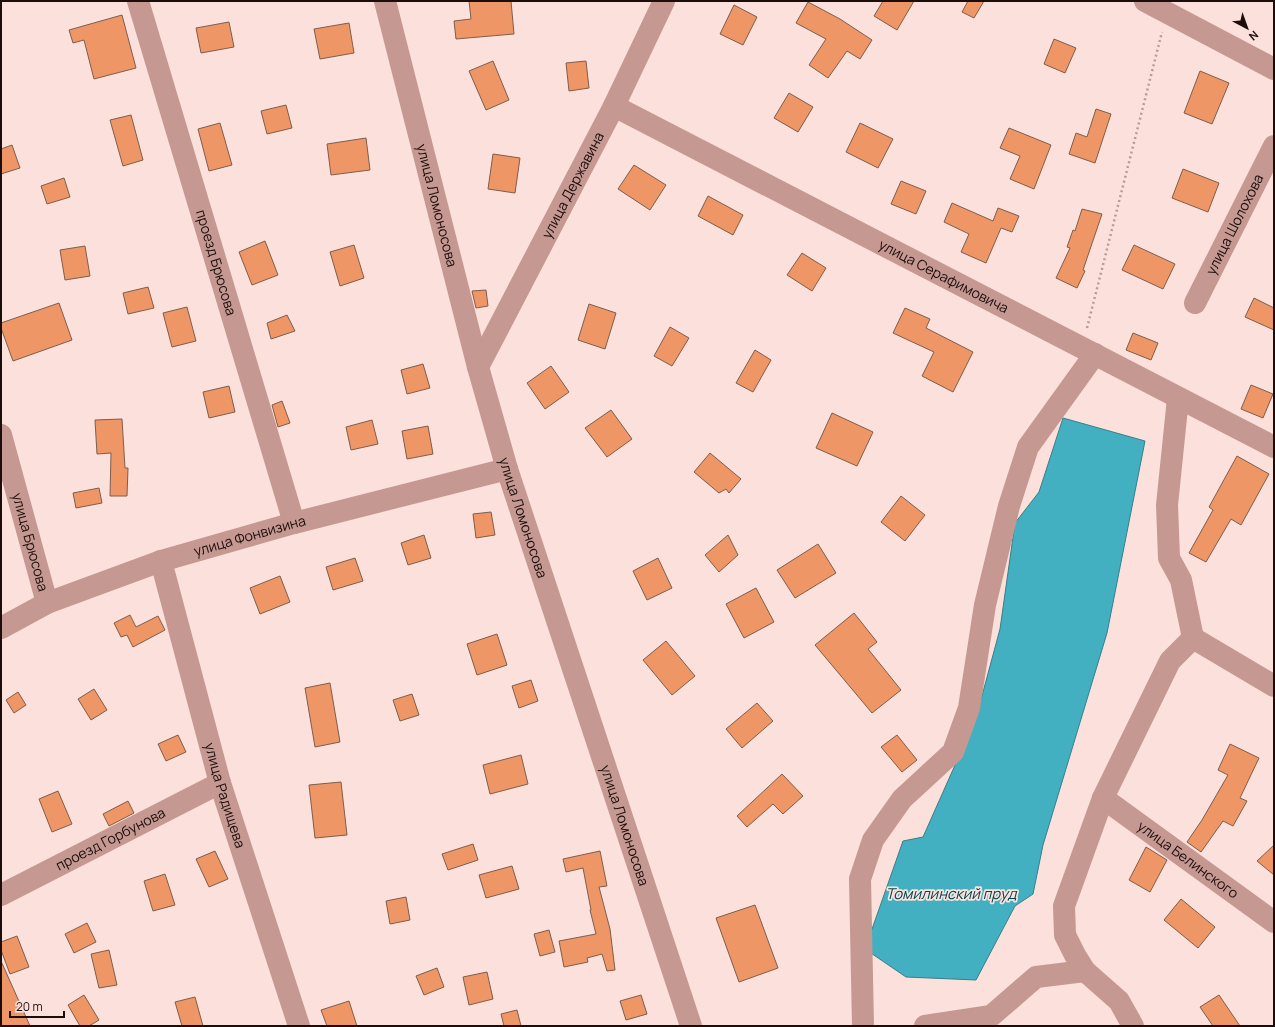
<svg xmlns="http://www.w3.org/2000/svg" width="1275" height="1027" font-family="Manrope,sans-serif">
  <rect width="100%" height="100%" fill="#fbe0db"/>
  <path fill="#42b0c0" stroke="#377f8a" d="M 1063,418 L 1145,441 L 1107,633 L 1043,845 L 1033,894 L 1015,906 L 976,980 L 906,977 L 865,949 L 903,841 L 923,837 L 976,718 L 1000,629 L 1015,523 L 1039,492 Z"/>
  <path fill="#ef9666" stroke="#7f5d4c" d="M 469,1 L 511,1 L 514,34 L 456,39 L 454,21 L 471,19 Z
    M 883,1 L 914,1 L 897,30 L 874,16 Z
    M 968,1 L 984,1 L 974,18 L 962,12 Z
    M 808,2 L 840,19 L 872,40 L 860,59 L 847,51 L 828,78 L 809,65 L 826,39 L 796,23 Z
    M 734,5 L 757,17 L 743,45 L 720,34 Z
    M 122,15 L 136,68 L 94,79 L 84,40 L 73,43 L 69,30 Z
    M 229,22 L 234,47 L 201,53 L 196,28 Z
    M 349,23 L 354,53 L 320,59 L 314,29 Z
    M 1054,39 L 1076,48 L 1065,73 L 1044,64 Z
    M 493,61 L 509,100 L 486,110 L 469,71 Z
    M 586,61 L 589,88 L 569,91 L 566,63 Z
    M 1200,71 L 1229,83 L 1212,124 L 1184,113 Z
    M 789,93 L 813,107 L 798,132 L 774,118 Z
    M 286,105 L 292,128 L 267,134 L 261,111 Z
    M 1096,109 L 1111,114 L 1095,163 L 1069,154 L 1076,133 L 1087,137 Z
    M 131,115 L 143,160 L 123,166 L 110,120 Z
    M 220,123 L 232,165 L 209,171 L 198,129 Z
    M 860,123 L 893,139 L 878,168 L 846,152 Z
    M 1009,128 L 1051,145 L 1034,189 L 1010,179 L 1020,156 L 1000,148 Z
    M 366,138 L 370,170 L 331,175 L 327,144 Z
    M 12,145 L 20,168 L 1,174 L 1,149 Z
    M 493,154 L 520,158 L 515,193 L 488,189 Z
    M 634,165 L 666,185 L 650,210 L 618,189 Z
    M 1183,169 L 1219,183 L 1208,212 L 1172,198 Z
    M 64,178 L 70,197 L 47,204 L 41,186 Z
    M 901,181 L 926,191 L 916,214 L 891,204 Z
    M 708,196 L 743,215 L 733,235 L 698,216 Z
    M 952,203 L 993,221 L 998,208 L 1019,216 L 1012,232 L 1001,228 L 986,263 L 961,252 L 969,234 L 944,222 Z
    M 1082,209 L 1102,214 L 1083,270 L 1085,271 L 1077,288 L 1056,278 L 1070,248 L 1067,247 L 1073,230 L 1075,231 Z
    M 265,241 L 278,275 L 252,285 L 239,252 Z
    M 354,245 L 364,278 L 340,286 L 330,252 Z
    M 1134,245 L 1175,264 L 1163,289 L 1122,270 Z
    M 85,246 L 90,276 L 65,280 L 60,250 Z
    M 802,253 L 826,268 L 812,291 L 787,275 Z
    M 148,287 L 154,308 L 128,314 L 123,293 Z
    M 486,290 L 488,306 L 476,308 L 472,291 Z
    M 1254,298 L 1274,308 L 1274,330 L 1245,317 Z
    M 59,303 L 72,340 L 13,361 L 1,328 L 1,323 Z
    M 589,304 L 616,313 L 605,349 L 578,340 Z
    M 187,307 L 196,341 L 172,347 L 163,313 Z
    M 905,308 L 930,319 L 926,328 L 973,352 L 953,392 L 922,376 L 934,352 L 893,333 Z
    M 287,315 L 295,331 L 271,339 L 267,323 Z
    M 670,327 L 689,338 L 672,366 L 654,356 Z
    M 1133,333 L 1158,343 L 1151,360 L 1126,350 Z
    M 755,350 L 771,360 L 753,392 L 736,383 Z
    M 423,364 L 430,388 L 407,394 L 401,370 Z
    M 551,366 L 569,392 L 545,409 L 527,383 Z
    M 1251,385 L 1273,394 L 1263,418 L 1241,409 Z
    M 229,386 L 235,412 L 209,418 L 203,392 Z
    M 282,401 L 290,423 L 278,427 L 272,405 Z
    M 611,410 L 632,439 L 607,457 L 585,428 Z
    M 832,413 L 873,432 L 857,466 L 816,448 Z
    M 122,419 L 125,468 L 128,468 L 127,496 L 110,496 L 111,453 L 97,454 L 95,420 Z
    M 372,420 L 378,444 L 351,450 L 346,427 Z
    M 428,426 L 433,454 L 407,459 L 402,431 Z
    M 710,453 L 741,479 L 729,493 L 726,489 L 719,493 L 694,472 Z
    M 1237,456 L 1269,474 L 1241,525 L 1231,519 L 1206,562 L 1189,553 L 1213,510 L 1209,507 Z
    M 99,488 L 102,503 L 76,508 L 73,493 Z
    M 901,496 L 925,515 L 905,541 L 881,522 Z
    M 491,512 L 495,535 L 476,538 L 473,514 Z
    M 424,535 L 431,558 L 408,565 L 401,543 Z
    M 728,535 L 738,555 L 719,572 L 705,555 Z
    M 818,544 L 836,573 L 795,598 L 777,570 Z
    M 355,558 L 363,581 L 333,590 L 326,567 Z
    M 658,558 L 672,588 L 647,600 L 633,571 Z
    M 280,576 L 290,602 L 260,614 L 250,588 Z
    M 756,588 L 774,622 L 744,638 L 726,604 Z
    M 854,613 L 877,642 L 868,649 L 901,690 L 872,713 L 815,645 Z
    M 130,615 L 136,627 L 158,616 L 165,630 L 133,647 L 127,635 L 121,637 L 114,623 Z
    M 497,634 L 507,665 L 477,675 L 467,644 Z
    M 666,641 L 695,676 L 672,695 L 643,660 Z
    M 531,680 L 538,701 L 519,708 L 512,686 Z
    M 330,683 L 340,742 L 315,747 L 305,688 Z
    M 94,689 L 107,710 L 91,720 L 78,699 Z
    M 18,692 L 26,705 L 14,713 L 6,700 Z
    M 412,694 L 419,715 L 400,721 L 393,700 Z
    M 757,703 L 773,721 L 742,748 L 726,729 Z
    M 178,735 L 186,752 L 166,761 L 158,744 Z
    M 897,735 L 917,760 L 902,772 L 881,747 Z
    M 1230,744 L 1259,758 L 1240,798 L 1247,801 L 1233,826 L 1223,821 L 1201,852 L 1187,842 L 1202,820 L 1228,775 L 1218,770 Z
    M 521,755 L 528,784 L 490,794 L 483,765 Z
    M 782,774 L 803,796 L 783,814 L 773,804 L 747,827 L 737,816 Z
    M 341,782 L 347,835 L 315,838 L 309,785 Z
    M 58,791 L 72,824 L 52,832 L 39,799 Z
    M 128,801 L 134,813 L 109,826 L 103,814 Z
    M 473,844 L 478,860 L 448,870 L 442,854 Z
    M 1274,845 L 1274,875 L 1257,861 Z
    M 1146,847 L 1167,860 L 1150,892 L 1129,880 Z
    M 215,851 L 228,879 L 209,887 L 196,859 Z
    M 600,851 L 607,886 L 599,887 L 610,929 L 615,970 L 607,971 L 602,954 L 587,958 L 588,962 L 564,967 L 559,941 L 596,934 L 590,910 L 591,910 L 583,868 L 566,872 L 563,859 Z
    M 512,866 L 519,889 L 486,898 L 479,875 Z
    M 165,874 L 175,905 L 153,911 L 144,881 Z
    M 406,897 L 410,920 L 390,924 L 386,901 Z
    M 1181,899 L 1215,927 L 1198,948 L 1164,920 Z
    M 755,905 L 778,968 L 739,982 L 716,918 Z
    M 87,923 L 96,942 L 74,953 L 65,934 Z
    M 549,930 L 555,952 L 540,956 L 534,934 Z
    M 17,936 L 29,967 L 10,974 L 1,950 L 1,942 Z
    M 109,950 L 117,985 L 99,988 L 91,954 Z
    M 1,961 L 30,1026 L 1,1026 Z
    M 437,968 L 444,987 L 424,995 L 416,976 Z
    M 487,972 L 493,999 L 469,1005 L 463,977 Z
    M 84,995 L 99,1020 L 89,1026 L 80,1026 L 68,1005 Z
    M 641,995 L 647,1014 L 626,1020 L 620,1001 Z
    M 1219,995 L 1240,1026 L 1213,1026 L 1200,1007 Z
    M 195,997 L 203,1026 L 182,1026 L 175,1002 Z
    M 349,1001 L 357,1026 L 327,1026 L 321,1010 Z
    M 517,1010 L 521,1026 L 504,1026 L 501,1014 Z"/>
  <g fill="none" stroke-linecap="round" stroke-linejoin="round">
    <path stroke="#b49d99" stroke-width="2.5" stroke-dasharray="2 3" stroke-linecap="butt" d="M 1087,328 L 1162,32"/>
    <g stroke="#c59891" stroke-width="22">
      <path id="s1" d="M 138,1 L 294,523"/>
      <path id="s2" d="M 385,1 L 478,367 L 507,469 L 691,1026"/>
      <path d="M 1145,1 L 1274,69"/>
      <path id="s3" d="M 614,106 L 1274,447"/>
      <path id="s4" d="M 1195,303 L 1274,146"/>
      <path id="s5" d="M 478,367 L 614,106 L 664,1"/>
      <path d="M 1178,398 L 1167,505 L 1169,558 L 1181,580 L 1193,638"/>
      <path id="s6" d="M 1,435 L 47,603"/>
      <path id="s7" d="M 161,561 L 220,783 L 299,1026"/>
      <path id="s8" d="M 1,628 L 47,603 L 161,561 L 294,523 L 507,469"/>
      <path d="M 1193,638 L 1274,686"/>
      <path id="s9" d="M 1103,798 L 1274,922"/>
      <path id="s10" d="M 1,895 L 220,783"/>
      <path d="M 863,1026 L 860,879 L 873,840 L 902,799 L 953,752 L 969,708 L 985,605 L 1009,506 L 1028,447 L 1095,354"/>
      <path d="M 925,1026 L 991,1016 L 1036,977 L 1085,971"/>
      <path d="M 1133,1026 L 1119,1001 L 1085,971 L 1075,955 L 1065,935 L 1064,906 L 1103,798 L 1170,661 L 1193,638"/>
    </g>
  </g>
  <g text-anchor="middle" stroke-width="3.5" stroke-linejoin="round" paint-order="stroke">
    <g font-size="14" fill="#1c0d0b" stroke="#fbe0db">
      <text dy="5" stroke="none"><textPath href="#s5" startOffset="205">улица Державина</textPath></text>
      <text dy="5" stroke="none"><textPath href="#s2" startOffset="211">улица Ломоносова</textPath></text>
      <text dy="5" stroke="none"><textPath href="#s4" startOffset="88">улица Шолохова</textPath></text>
      <text dy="5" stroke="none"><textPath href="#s1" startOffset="273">проезд Брюсова</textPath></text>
      <text dy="5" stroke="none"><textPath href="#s3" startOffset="371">улица Серафимовича</textPath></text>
      <text dy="5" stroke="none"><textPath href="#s2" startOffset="535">улица Ломоносова</textPath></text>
      <text dy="5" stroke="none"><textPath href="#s8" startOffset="266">улица Фонвизина</textPath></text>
      <text dy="5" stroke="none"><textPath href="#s6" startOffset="111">улица Брюсова</textPath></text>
      <text dy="5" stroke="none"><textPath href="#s7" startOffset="243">улица Радищева</textPath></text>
      <text dy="5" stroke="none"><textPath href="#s2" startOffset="859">улица Ломоносова</textPath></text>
      <text dy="5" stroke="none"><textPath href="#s10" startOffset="123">проезд Горбунова</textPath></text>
      <text dy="5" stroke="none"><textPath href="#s9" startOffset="105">улица Белинского</textPath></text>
    </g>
    <g font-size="15" font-style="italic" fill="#01474f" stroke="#fbe0db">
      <text x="951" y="899">Томилинский пруд</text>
    </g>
  </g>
  <rect width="1275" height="1027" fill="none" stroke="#1c0d0b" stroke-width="4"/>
  <g transform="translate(1247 28) rotate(139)" stroke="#fbe0db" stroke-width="3" paint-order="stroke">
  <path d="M0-3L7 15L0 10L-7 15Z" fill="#1c0d0b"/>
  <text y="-6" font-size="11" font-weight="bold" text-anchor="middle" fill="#1c0d0b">N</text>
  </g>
  <path d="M10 1011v6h54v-6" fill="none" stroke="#1c0d0b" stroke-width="2"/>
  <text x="16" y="1011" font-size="12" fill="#1c0d0b" stroke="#fbe0db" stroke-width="3" paint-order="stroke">20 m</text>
</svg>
